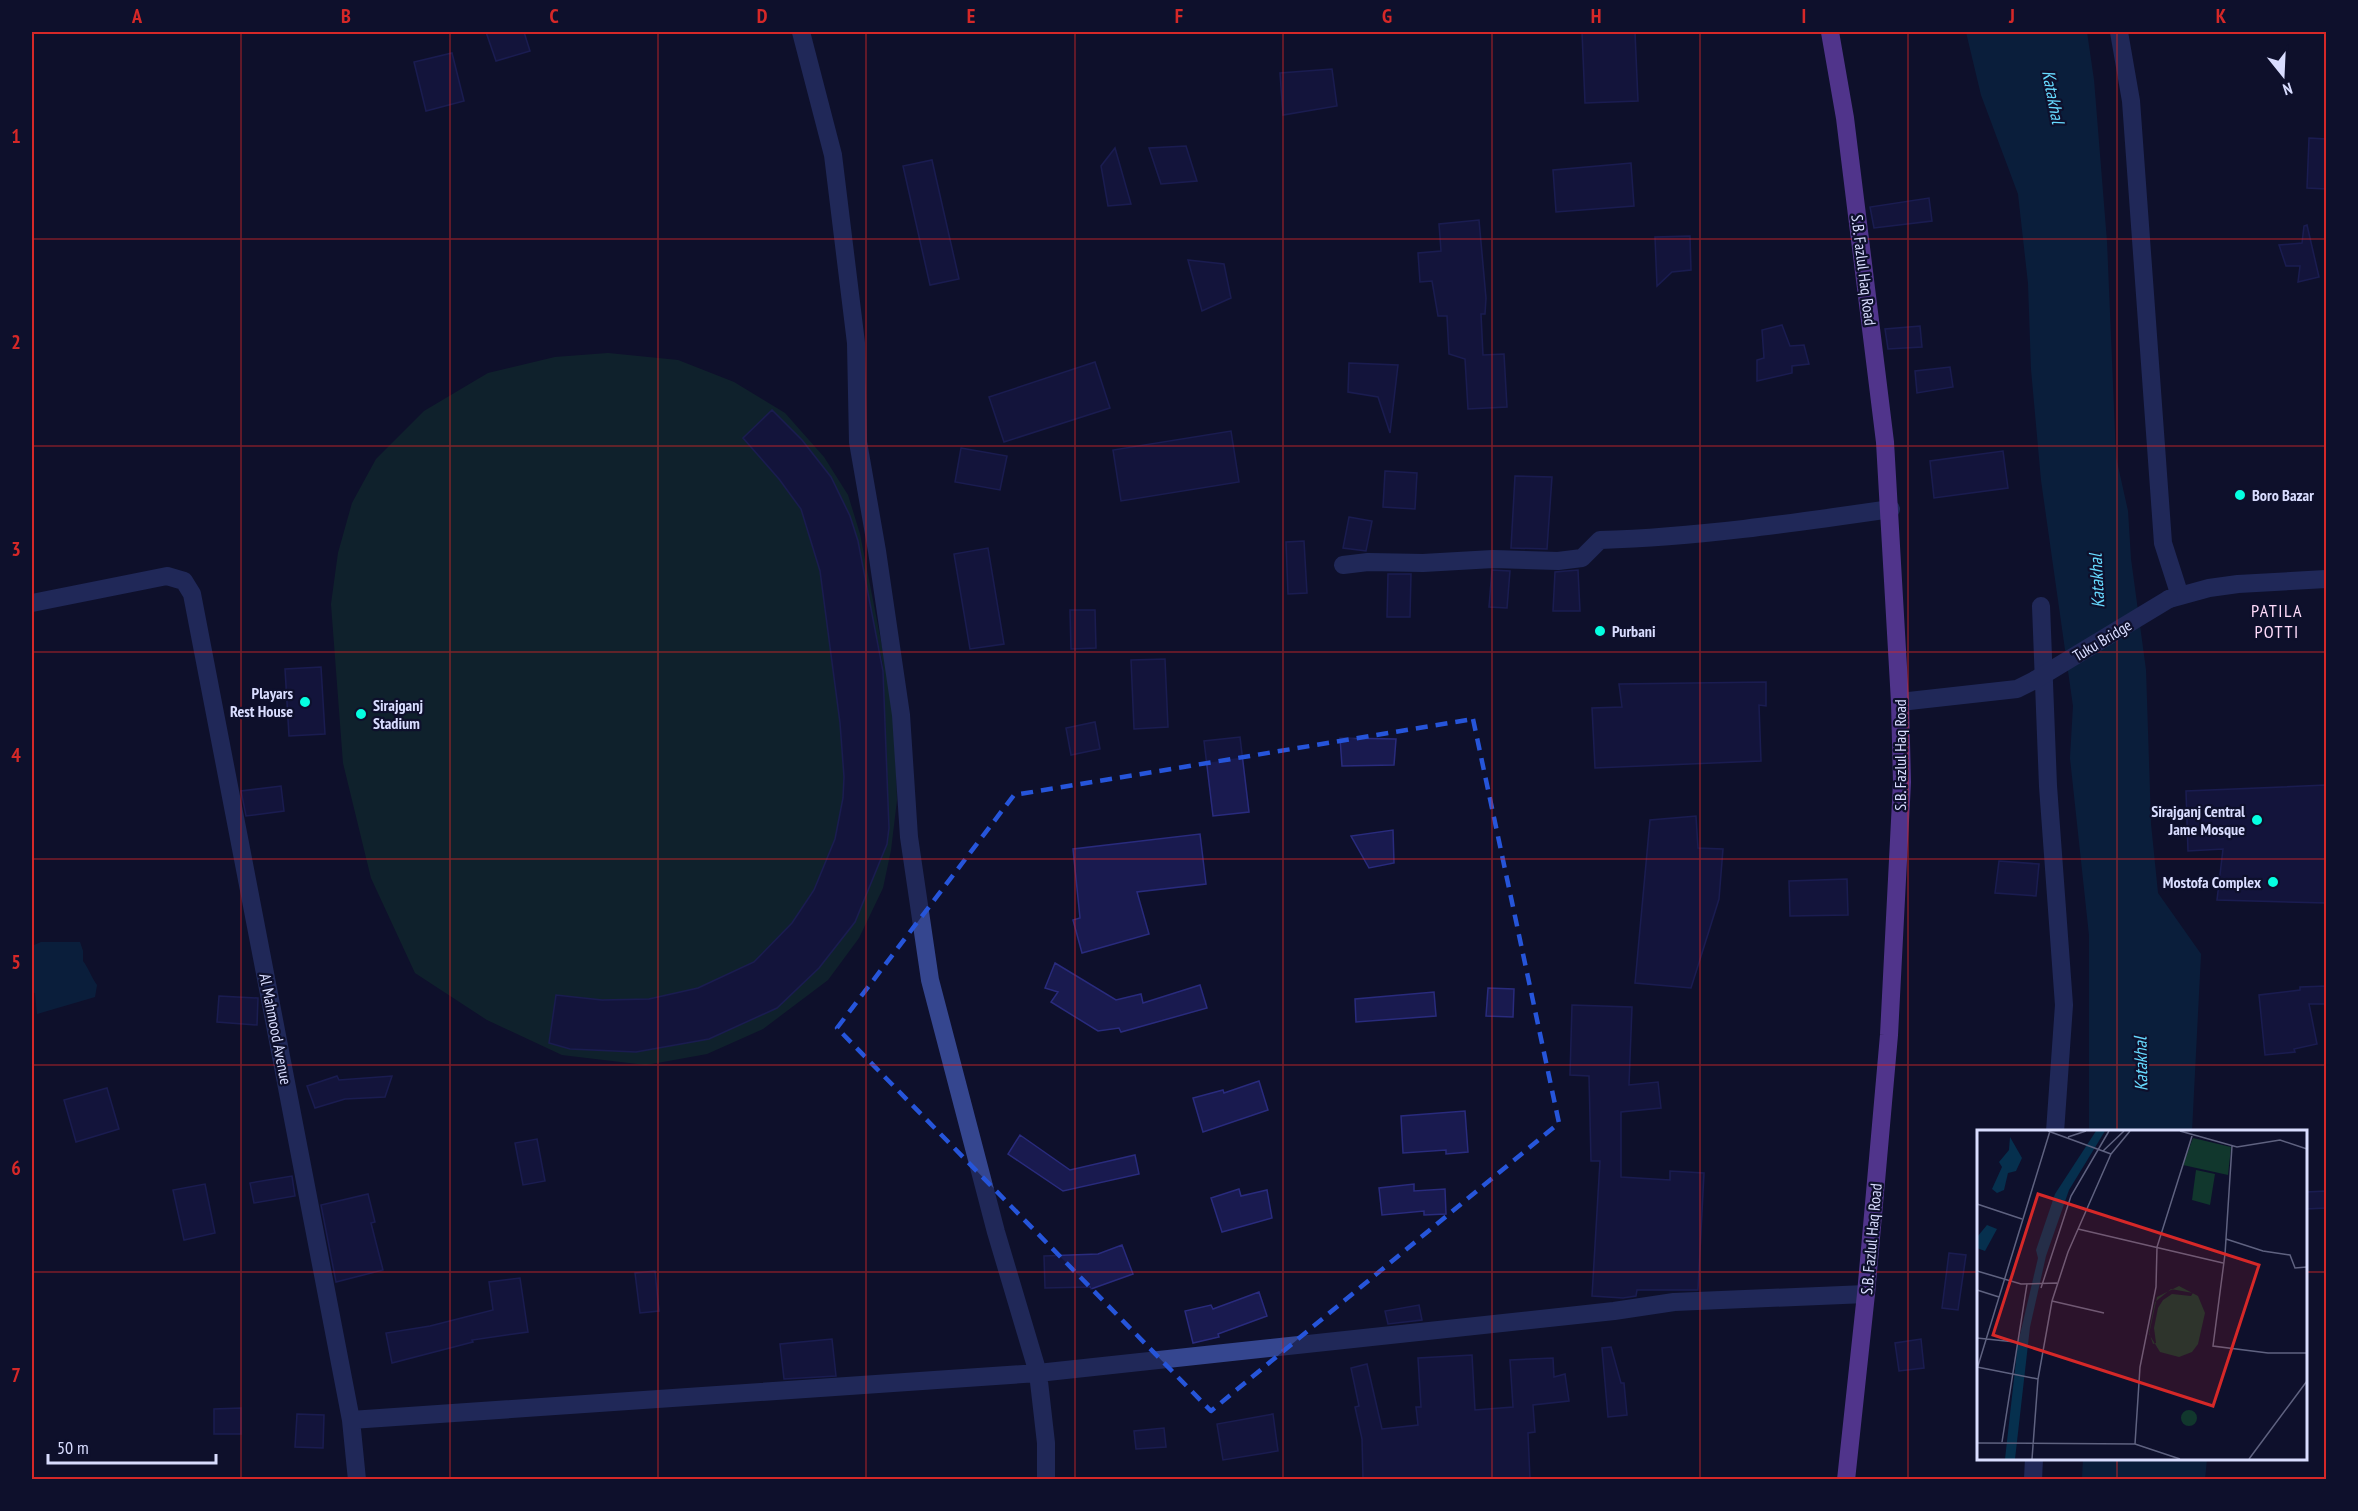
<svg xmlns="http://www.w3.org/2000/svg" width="2358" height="1511" font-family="'PT Sans Narrow',sans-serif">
  <rect width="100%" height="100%" fill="#0e102c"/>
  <path fill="#11372d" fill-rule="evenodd" d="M 608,353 L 678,360 L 734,382 L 785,413 L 824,457 L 848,495 L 860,534 L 890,687 L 895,743 L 897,800 L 891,850 L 883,888 L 859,938 L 828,980 L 763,1029 L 707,1054 L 646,1065 L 562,1055 L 487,1020 L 415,973 L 371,878 L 343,763 L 331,604 L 338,553 L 352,503 L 376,459 L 424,411 L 488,373 L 555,357 ZM 802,440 L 831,477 L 850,516 L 883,665 L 889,828 L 888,840 L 855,922 L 819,968 L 777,1008 L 709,1039 L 636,1052 L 570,1049 L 549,1043 L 556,995 L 602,1000 L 649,999 L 698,988 L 754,962 L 792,923 L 814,890 L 835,839 L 843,798 L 844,777 L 840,723 L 820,571 L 801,509 L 779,479 Z"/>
  <path fill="#06304e" d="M 1966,32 L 2087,32 L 2094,80 L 2107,242 L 2116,457 L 2128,511 L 2131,559 L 2146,670 L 2151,824 L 2158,893 L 2201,954 L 2192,1131 L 2089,1131 L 2089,935 L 2070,758 L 2073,706 L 2041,480 L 2031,369 L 2028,283 L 2018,194 L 1981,95 Z
    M 41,942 L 80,942 L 83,951 L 83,961 C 89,969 91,977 97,985 L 95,997 L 37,1014 L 35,993 L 32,992 L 32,946 Z
    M 2083,1459 L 2083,1458 L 2207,1459 L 2205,1479 L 2082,1479 Z"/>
  <path fill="#191a4f" stroke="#292b7d" stroke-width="1.5" d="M 486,32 L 524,32 L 530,51 L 496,61 Z
    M 1582,32 L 1635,32 L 1638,101 L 1585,103 Z
    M 452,53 L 464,101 L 426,111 L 414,62 Z
    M 1332,69 L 1337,106 L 1283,115 L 1280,73 Z
    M 2309,138 L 2326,139 L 2326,189 L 2307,188 Z
    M 1186,146 L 1197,181 L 1161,184 L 1149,148 Z
    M 1115,148 L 1131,204 L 1108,206 L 1101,166 Z
    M 932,160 L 959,279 L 930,285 L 903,166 Z
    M 1631,163 L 1634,206 L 1556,212 L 1553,170 Z
    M 1929,198 L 1932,221 L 1874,228 L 1870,207 Z
    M 1479,220 L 1486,298 L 1485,314 L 1481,314 L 1483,355 L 1504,354 L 1507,407 L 1468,409 L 1465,359 L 1449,354 L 1447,316 L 1438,316 L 1432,281 L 1420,282 L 1418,253 L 1441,251 L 1439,224 Z
    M 2307,225 L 2319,277 L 2298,282 L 2300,266 L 2286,266 L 2279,245 L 2302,243 L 2304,226 Z
    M 1690,236 L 1691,270 L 1672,272 L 1657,286 L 1655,237 Z
    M 1188,260 L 1224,264 L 1231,298 L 1202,311 Z
    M 1782,325 L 1790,346 L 1804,345 L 1809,364 L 1792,366 L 1792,373 L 1757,381 L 1757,360 L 1764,358 L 1762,330 Z
    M 1920,326 L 1922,347 L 1888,349 L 1885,329 Z
    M 1095,362 L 1110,408 L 1004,442 L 989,397 Z
    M 1349,363 L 1398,365 L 1390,433 L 1378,397 L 1348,392 Z
    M 1950,367 L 1953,387 L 1917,393 L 1915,371 Z
    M 772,410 L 802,440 L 831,477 L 850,516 L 858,541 L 883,671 L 889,828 L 887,844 L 855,922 L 819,968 L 777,1008 L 709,1039 L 636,1052 L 570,1049 L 549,1043 L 556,995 L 602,1000 L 649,999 L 698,988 L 754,962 L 792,923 L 814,890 L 835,839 L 843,798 L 844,777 L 840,723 L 820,571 L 801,509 L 779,479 L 743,438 Z
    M 1231,431 L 1239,482 L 1121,501 L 1113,450 Z
    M 961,448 L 1007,456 L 1000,490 L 955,482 Z
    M 2003,451 L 2008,488 L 1934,498 L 1930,461 Z
    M 1385,471 L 1417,473 L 1415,509 L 1383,507 Z
    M 1515,476 L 1552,477 L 1547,549 L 1511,548 Z
    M 1349,517 L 1372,521 L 1366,551 L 1343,548 Z
    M 1304,541 L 1307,593 L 1288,594 L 1286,542 Z
    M 988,548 L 1004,644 L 970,649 L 954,554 Z
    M 1492,570 L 1510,571 L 1507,608 L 1489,607 Z
    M 1578,570 L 1580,611 L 1553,611 L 1555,572 Z
    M 1388,574 L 1411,574 L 1410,617 L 1387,617 Z
    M 1070,610 L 1095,610 L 1096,648 L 1071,649 Z
    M 1165,659 L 1168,727 L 1134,729 L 1131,660 Z
    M 321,667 L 325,734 L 289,736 L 285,669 Z
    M 1766,682 L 1766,706 L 1759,705 L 1761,761 L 1595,768 L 1592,708 L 1622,707 L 1619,684 Z
    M 1095,722 L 1100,749 L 1071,755 L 1066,728 Z
    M 1240,737 L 1249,812 L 1213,816 L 1204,741 Z
    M 1340,738 L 1396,739 L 1394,765 L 1342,766 Z
    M 2326,785 L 2326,903 L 2217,900 L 2223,849 L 2188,851 L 2186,791 Z
    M 281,786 L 284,811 L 246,816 L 241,791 Z
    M 1696,816 L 1698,848 L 1723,849 L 1719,899 L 1691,988 L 1635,983 L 1650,820 Z
    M 1393,830 L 1394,863 L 1369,868 L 1351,836 Z
    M 1200,834 L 1206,884 L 1137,892 L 1149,934 L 1082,953 L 1073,920 L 1080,918 L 1073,849 Z
    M 1999,861 L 2039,864 L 2036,896 L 1995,893 Z
    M 1847,879 L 1848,915 L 1790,916 L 1789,881 Z
    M 1055,963 L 1116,1000 L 1141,994 L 1143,1003 L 1200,985 L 1207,1008 L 1121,1032 L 1119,1028 L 1098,1031 L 1051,1002 L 1058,992 L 1045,988 Z
    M 2326,986 L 2326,1004 L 2309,1004 L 2317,1044 L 2294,1049 L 2295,1052 L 2265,1055 L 2259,995 L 2300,990 L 2300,987 Z
    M 1488,988 L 1514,989 L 1513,1017 L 1486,1016 Z
    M 1434,992 L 1436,1016 L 1356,1022 L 1355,999 Z
    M 219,996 L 258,998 L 257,1025 L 217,1022 Z
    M 1572,1005 L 1632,1007 L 1629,1085 L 1658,1082 L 1661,1108 L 1621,1112 L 1621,1177 L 1670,1180 L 1670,1171 L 1704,1173 L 1698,1290 L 1637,1290 L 1636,1296 L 1623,1298 L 1592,1296 L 1600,1161 L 1591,1161 L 1589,1076 L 1570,1075 Z
    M 337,1076 L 339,1080 L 392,1076 L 385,1097 L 345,1099 L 315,1108 L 307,1086 Z
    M 1259,1081 L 1268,1110 L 1203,1132 L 1193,1098 L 1223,1090 L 1224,1093 Z
    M 107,1088 L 119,1129 L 76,1142 L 64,1100 Z
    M 1465,1111 L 1468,1152 L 1446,1154 L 1446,1150 L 1403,1153 L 1401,1116 Z
    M 1020,1135 L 1070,1170 L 1135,1155 L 1139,1174 L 1063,1191 L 1008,1154 Z
    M 537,1139 L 545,1181 L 523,1185 L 515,1143 Z
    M 292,1176 L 295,1196 L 254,1203 L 250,1183 Z
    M 205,1184 L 215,1233 L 184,1240 L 173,1190 Z
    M 1414,1184 L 1414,1191 L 1445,1189 L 1446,1214 L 1424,1215 L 1424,1211 L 1382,1215 L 1379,1188 Z
    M 1239,1189 L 1241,1196 L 1267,1190 L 1272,1218 L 1222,1232 L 1211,1198 Z
    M 2326,1191 L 2326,1208 L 2306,1209 L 2306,1192 Z
    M 368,1194 L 375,1222 L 371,1223 L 383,1270 L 336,1282 L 321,1205 Z
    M 1122,1245 L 1133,1274 L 1091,1289 L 1090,1287 L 1045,1288 L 1044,1256 L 1098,1254 Z
    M 1949,1253 L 1966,1255 L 1958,1310 L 1942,1308 Z
    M 655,1271 L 659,1311 L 640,1313 L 635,1273 Z
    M 520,1278 L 528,1332 L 472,1340 L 473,1342 L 392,1363 L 386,1333 L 430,1326 L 493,1310 L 489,1282 Z
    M 1259,1292 L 1267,1316 L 1218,1334 L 1219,1337 L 1193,1343 L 1185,1311 L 1211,1305 L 1213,1309 Z
    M 1419,1305 L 1422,1320 L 1388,1324 L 1385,1311 Z
    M 832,1339 L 836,1376 L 784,1379 L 780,1344 Z
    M 1921,1339 L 1924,1368 L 1899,1371 L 1895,1343 Z
    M 1611,1347 L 1621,1383 L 1624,1383 L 1627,1415 L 1608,1417 L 1602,1348 Z
    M 1472,1355 L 1475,1410 L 1513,1407 L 1510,1360 L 1553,1358 L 1554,1377 L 1565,1374 L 1569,1401 L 1533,1405 L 1535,1432 L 1528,1433 L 1530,1479 L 1363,1479 L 1362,1439 L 1355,1407 L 1359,1406 L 1351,1368 L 1367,1364 L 1382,1429 L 1418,1425 L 1416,1407 L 1421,1407 L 1418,1358 Z
    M 241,1408 L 241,1434 L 214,1434 L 214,1409 Z
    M 297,1414 L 324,1415 L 323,1448 L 295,1447 Z
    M 1273,1414 L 1278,1451 L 1223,1460 L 1217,1424 Z
    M 1164,1428 L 1166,1447 L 1136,1449 L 1134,1431 Z"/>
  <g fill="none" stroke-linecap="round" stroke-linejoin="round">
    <path stroke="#35468f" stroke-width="18" d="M 801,32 L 833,155 L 856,343 L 858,442 L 877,551 L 901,715 L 909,837 L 930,980 L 996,1232 L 1038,1373 L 1046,1443 L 1046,1480
      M 2119,32 L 2131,101 L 2163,543 L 2180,596
      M 1343,565 L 1368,562 L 1423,563 L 1493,559 L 1558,561 L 1582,558 L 1600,540 C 1698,537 1794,523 1891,509
      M 2169,599 L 2209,588 L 2238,584 L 2326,579
      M 32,603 L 167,576 L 184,581 L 192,594 L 351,1420 L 357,1480
      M 2041,606 L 2048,786 L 2064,1005 L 2055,1132
      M 1900,702 L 2017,689 L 2035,680
      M 351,1420 L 1038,1373 L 1614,1311 L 1674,1302 L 1866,1294
      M 2033,1480 L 2034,1458"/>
    <path stroke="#a160ff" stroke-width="18" d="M 1830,32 L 1845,118 L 1885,442 L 1900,702 L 1902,782 L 1889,1035 L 1866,1294 L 1846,1480"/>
    <path stroke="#35468f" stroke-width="18" d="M 2035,680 L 2169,599"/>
  </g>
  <path d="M0 0H2358V1511H0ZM 1473,719 L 1559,1123 L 1211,1411 L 837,1028 L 1014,795 Z" fill="#0e102c" fill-opacity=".55" fill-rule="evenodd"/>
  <path fill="none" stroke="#2655da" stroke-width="4.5" stroke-dasharray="12 8" stroke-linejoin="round" d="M 1473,719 L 1559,1123 L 1211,1411 L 837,1028 L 1014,795 Z"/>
  <path fill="none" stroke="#d62828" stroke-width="1.5" stroke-opacity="0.55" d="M 241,32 L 241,1480M 450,32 L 450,1480M 658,32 L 658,1480M 866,32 L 866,1480M 1075,32 L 1075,1480M 1283,32 L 1283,1480M 1492,32 L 1492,1480M 1700,32 L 1700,1480M 1908,32 L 1908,1480M 2117,32 L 2117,1132M 32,239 L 2326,239M 32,446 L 2326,446M 32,652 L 2326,652M 32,859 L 2326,859M 32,1065 L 2326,1065M 32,1272 L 1978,1272M 2306,1272 L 2326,1272M 2117,1458 L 2117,1480"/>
  <g fill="#05ffe1" stroke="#0e102c" stroke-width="2">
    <circle cx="2240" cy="495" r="6"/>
    <circle cx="1600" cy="631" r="6"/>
    <circle cx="305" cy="702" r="6"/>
    <circle cx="361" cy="714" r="6"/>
    <circle cx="2257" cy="820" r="6"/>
    <circle cx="2273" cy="882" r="6"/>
  </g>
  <g text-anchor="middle" stroke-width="4.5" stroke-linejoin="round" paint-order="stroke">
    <g font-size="16" fill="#d9ddff" stroke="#0e102c">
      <text transform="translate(1864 270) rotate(83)" y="6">S.B. Fazlul Haq Road</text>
      <text transform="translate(2102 640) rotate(-31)" y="6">Tuku Bridge</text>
      <text transform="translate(1900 755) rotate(-90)" y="6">S.B. Fazlul Haq Road</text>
      <text transform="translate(276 1029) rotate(79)" y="6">Al Mahmood Avenue</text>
      <text transform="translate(1871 1239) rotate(-85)" y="6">S.B. Fazlul Haq Road</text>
    </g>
    <g font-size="16" font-weight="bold" fill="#d9ddff" stroke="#0e102c" text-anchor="start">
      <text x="2252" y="501">Boro Bazar</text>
      <text x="1612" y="637">Purbani</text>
      <text x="293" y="699" text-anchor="end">Playars<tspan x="293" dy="18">Rest House</tspan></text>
      <text x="373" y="711">Sirajganj<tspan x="373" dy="18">Stadium</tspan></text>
      <text x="2245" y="817" text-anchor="end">Sirajganj Central<tspan x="2245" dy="18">Jame Mosque</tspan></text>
      <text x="2261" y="888" text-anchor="end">Mostofa Complex</text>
    </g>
    <g font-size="18" font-style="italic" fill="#67daff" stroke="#0e102c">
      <text transform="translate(2053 97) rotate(79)" y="6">Katakhal</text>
      <text transform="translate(2097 581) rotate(-93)" y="6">Katakhal</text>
      <text transform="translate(2141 1064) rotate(-91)" y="6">Katakhal</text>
    </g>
    <g font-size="18" letter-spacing="1.5" fill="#ffdbfa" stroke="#0e102c">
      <text x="2277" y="617">PATILA<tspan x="2277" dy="21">POTTI</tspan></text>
    </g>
  </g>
  <g transform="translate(1977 1130)">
    <rect width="330" height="330" fill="#0e102c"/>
    <path d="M 216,8 L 254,17 L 251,45 L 206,35 ZM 219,40 L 238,44 L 233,75 L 215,70 ZM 202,156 L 221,166 L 228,183 L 221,214 L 215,222 L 202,227 L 183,222 L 172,204 L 180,167 ZM 194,159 L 216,163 L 214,166 L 195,164 L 186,170 L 181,178 L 177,198 L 179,213 L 176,214 L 172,202 L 178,172 ZM204 288a8 8 0 1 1 16 0a8 8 0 1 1-16 0Z" fill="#11372d" fill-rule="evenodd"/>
    <path d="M 119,1 L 128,1 L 92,60 L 69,126 L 53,197 L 38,329 L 28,329 L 41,213 L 61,128 L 59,120 L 78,64 ZM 33,7 L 45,28 L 39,41 L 31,43 L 27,60 L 20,63 L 15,59 L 25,37 L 22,32 L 32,20 ZM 10,95 L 20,99 L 8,121 L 0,118 L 0,107 Z" fill="#06304e"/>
    <path fill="none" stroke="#5f6280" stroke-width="1.5" d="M 203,1 L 260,17 L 303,10 L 330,19M 91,7 L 109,1M 255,16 L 248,124 L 236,216 L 291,223 L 330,223M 126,21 L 147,1M 134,24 L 153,1M 0,74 L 45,89M 101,99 L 246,133M 249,109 L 286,121 L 313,125 L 318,138 L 330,137M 0,141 L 44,154 L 80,153M 64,158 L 94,66 L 132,1M 0,160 L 22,167M 75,171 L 127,183M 0,208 L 38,212M 0,237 L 61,249M 0,239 L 73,1M 25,312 L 50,154M 0,313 L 158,314 L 203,329M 158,314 L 163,237 L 179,157 L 180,117 L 215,6M 55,329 L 61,249 L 75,171 L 91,122 L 134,24 L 71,1M 272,329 L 330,251"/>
    <path fill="#d62828" fill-opacity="0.15" stroke="#d62828" stroke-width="3" d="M 61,64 L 282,135 L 236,276 L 16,205 Z"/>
    <rect width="330" height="330" fill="none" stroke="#d9ddff" stroke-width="3"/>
  </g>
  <rect width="2358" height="1511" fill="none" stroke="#0e102c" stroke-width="66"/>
  <g transform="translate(2283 75) rotate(162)" stroke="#0e102c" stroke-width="4.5" paint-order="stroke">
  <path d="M0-4.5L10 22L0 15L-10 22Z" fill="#d9ddff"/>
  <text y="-9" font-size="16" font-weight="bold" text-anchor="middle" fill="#d9ddff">N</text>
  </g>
  <path d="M48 1454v9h168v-9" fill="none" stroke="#d9ddff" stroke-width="3"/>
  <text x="57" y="1454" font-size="18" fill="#d9ddff" stroke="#0e102c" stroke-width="4.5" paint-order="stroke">50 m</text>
  <rect x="33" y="33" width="2292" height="1445" fill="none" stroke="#d62828" stroke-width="2"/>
  <g font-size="20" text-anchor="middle" font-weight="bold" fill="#d62828">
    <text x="137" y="23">A</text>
    <text x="346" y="23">B</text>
    <text x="554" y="23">C</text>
    <text x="762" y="23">D</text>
    <text x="971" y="23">E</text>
    <text x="1179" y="23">F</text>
    <text x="1387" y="23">G</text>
    <text x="1596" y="23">H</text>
    <text x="1804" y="23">I</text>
    <text x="2012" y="23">J</text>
    <text x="2221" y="23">K</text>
    <text x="16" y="143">1</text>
    <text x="16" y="349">2</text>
    <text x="16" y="556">3</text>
    <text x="16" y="762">4</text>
    <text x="16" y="969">5</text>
    <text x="16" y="1175">6</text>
    <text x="16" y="1382">7</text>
  </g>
</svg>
